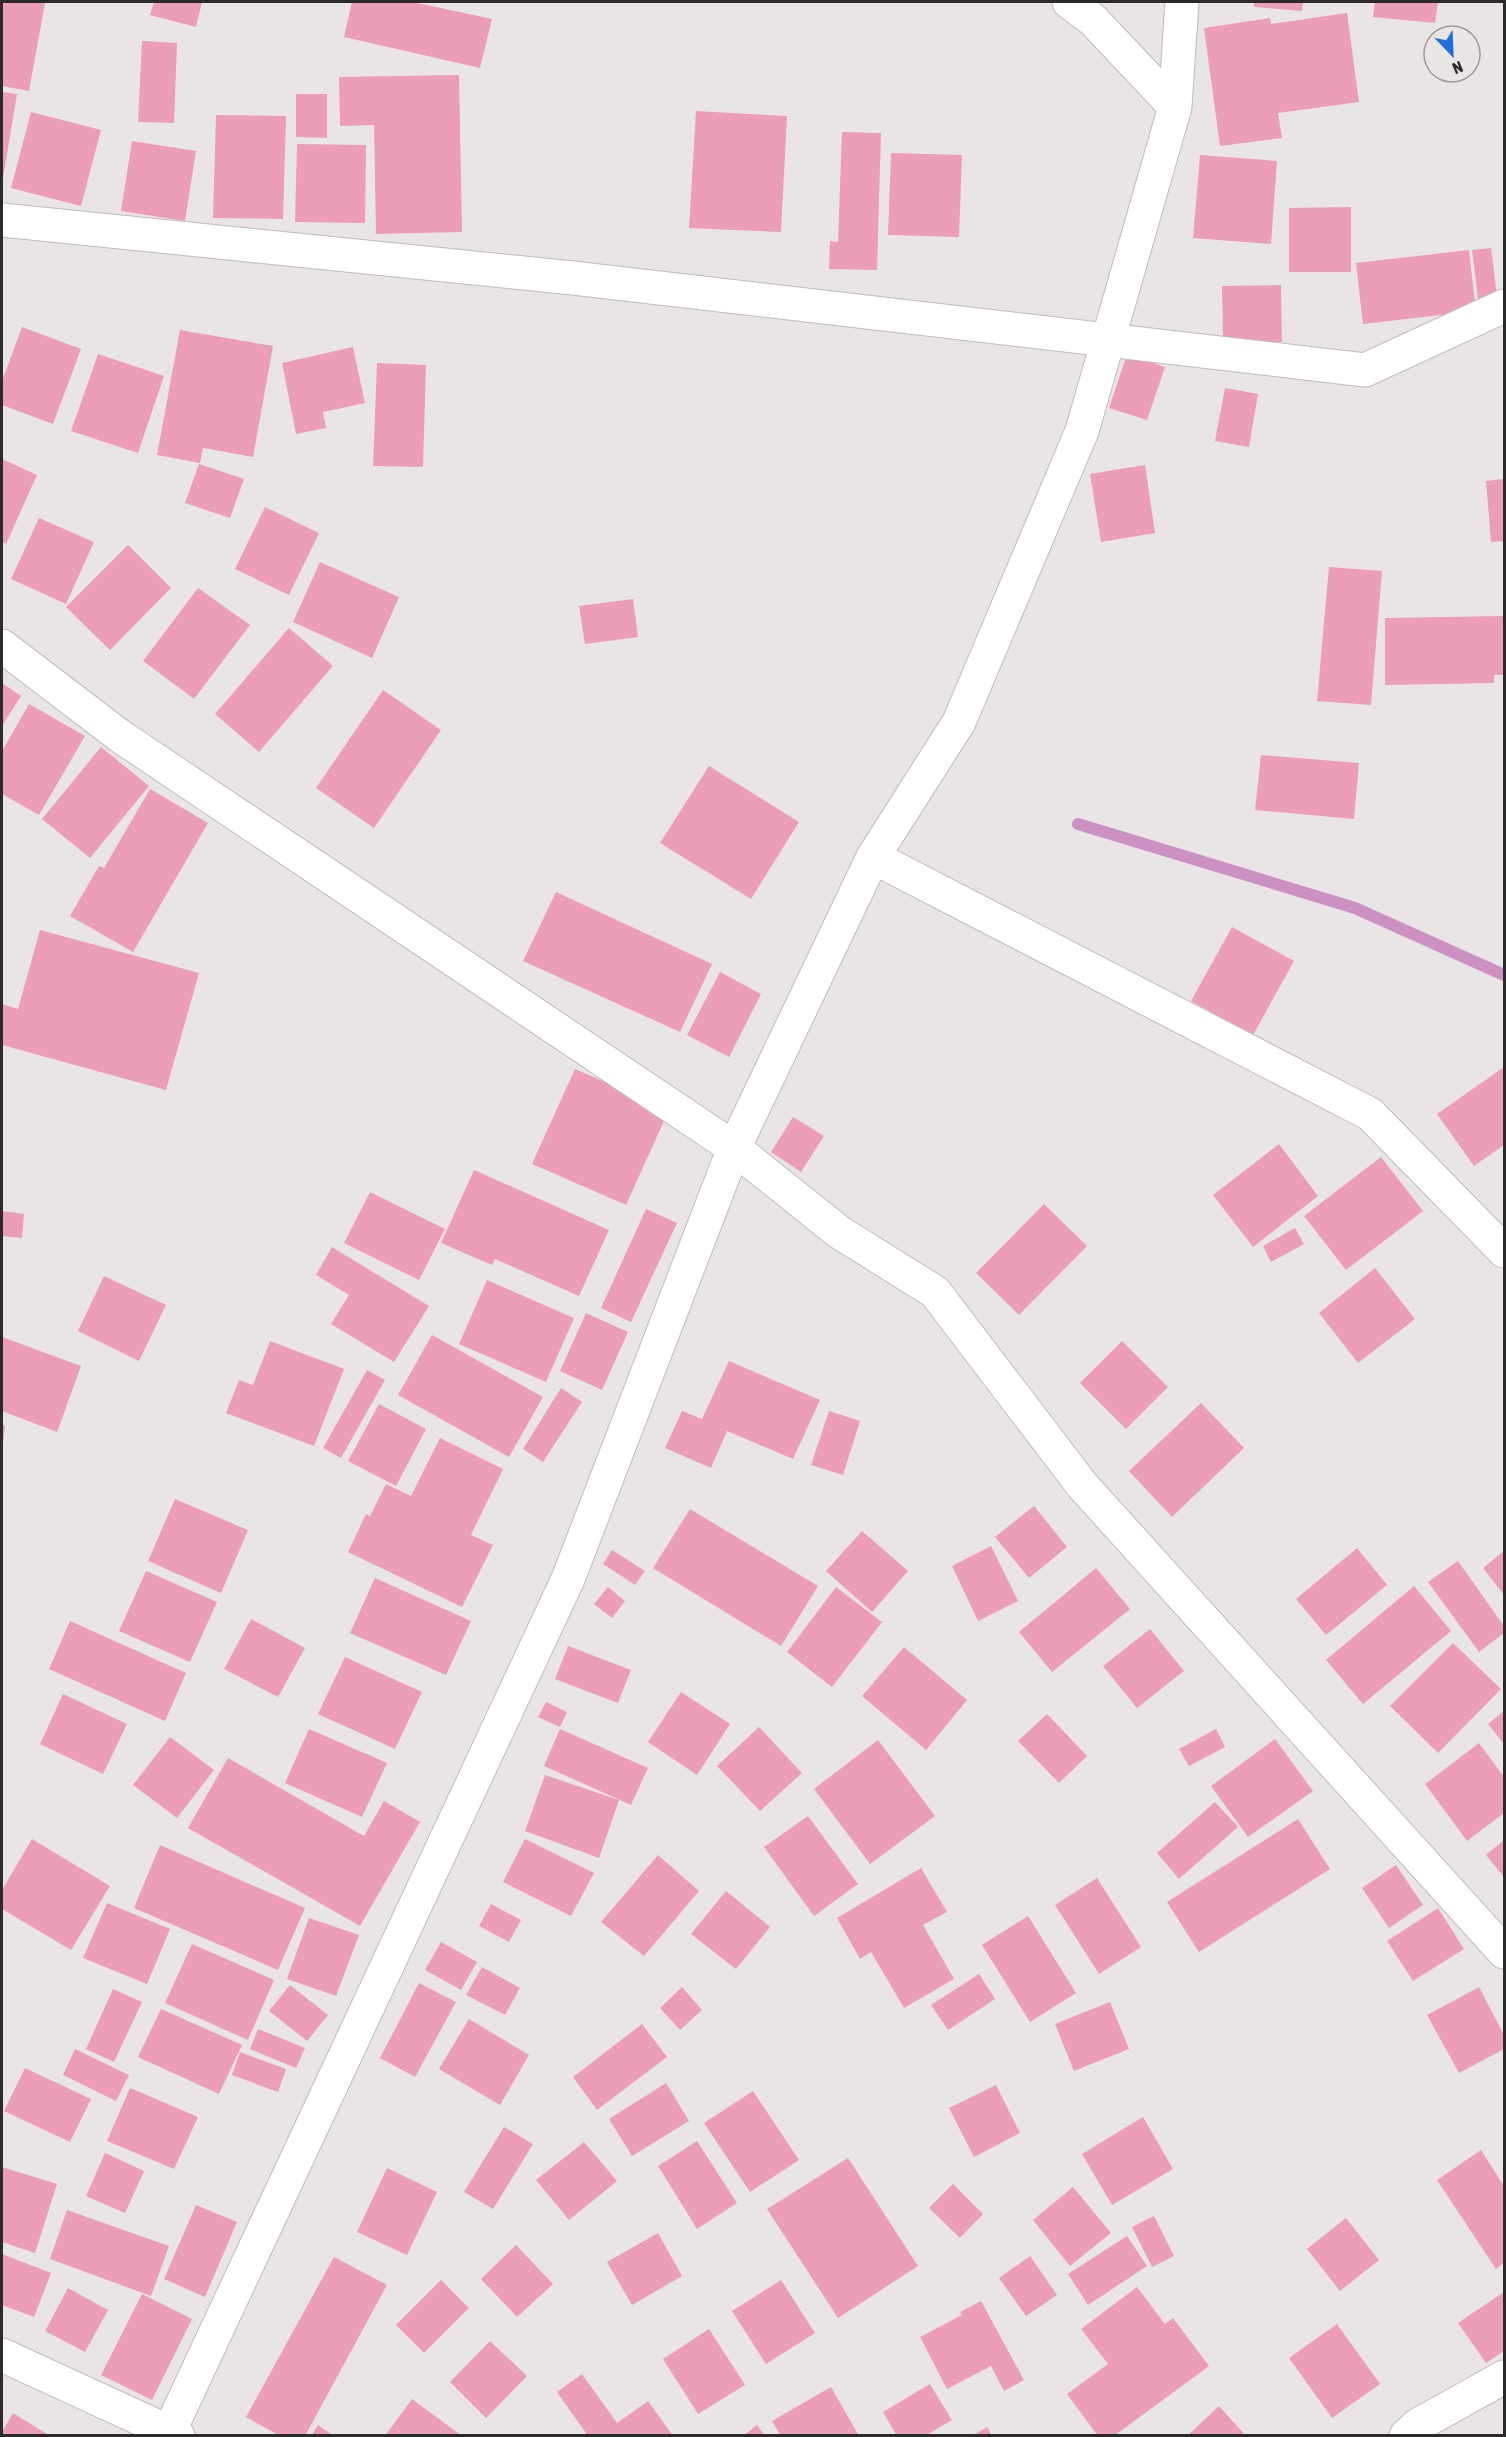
<svg xmlns="http://www.w3.org/2000/svg" width="1506" height="2437" font-family="'Asap Condensed',sans-serif">
  <rect width="100%" height="100%" fill="#eae5e5"/>
  <g fill="none" stroke-linecap="round" stroke-linejoin="round">
    <path stroke="#cc90c3" stroke-width="12" d="M 1078,824 L 1355,908 L 1504,975"/>
  </g>
  <path fill="#eb9db9" d="M 2,2 L 45,3 L 29,91 L 2,86 Z
    M 154,2 L 202,2 L 196,27 L 150,15 Z
    M 352,2 L 413,2 L 492,19 L 480,68 L 344,37 Z
    M 1254,2 L 1303,2 L 1302,11 L 1254,7 Z
    M 1375,2 L 1438,2 L 1435,23 L 1373,17 Z
    M 1347,13 L 1359,102 L 1278,113 L 1282,138 L 1220,146 L 1204,28 L 1270,18 L 1271,24 Z
    M 142,41 L 177,43 L 174,123 L 138,122 Z
    M 459,75 L 462,232 L 376,234 L 374,125 L 340,126 L 339,77 Z
    M 2,92 L 17,94 L 3,178 L 2,178 Z
    M 296,94 L 327,94 L 327,138 L 296,137 Z
    M 696,111 L 787,116 L 781,232 L 689,228 Z
    M 31,112 L 101,130 L 81,206 L 11,188 Z
    M 216,115 L 286,116 L 283,219 L 213,218 Z
    M 842,132 L 881,133 L 877,270 L 829,269 L 830,241 L 838,242 Z
    M 132,141 L 196,151 L 185,221 L 121,211 Z
    M 297,144 L 366,145 L 365,223 L 295,222 Z
    M 891,153 L 962,155 L 959,237 L 888,235 Z
    M 1200,155 L 1277,161 L 1271,244 L 1193,238 Z
    M 1351,207 L 1351,272 L 1289,272 L 1289,208 Z
    M 1491,248 L 1498,304 L 1479,306 L 1472,250 Z
    M 1469,250 L 1476,311 L 1363,324 L 1356,263 Z
    M 1281,285 L 1282,342 L 1223,343 L 1222,286 Z
    M 22,327 L 81,349 L 53,424 L 2,405 L 2,381 Z
    M 180,330 L 273,346 L 253,457 L 203,448 L 200,463 L 157,455 Z
    M 353,347 L 365,403 L 323,412 L 326,428 L 296,434 L 282,363 Z
    M 98,354 L 164,376 L 138,453 L 71,431 Z
    M 1127,354 L 1165,367 L 1147,420 L 1109,408 Z
    M 377,363 L 426,365 L 423,467 L 373,466 Z
    M 1225,388 L 1258,394 L 1249,447 L 1215,441 Z
    M 2,459 L 37,475 L 6,544 L 2,542 Z
    M 199,464 L 244,479 L 230,518 L 185,503 Z
    M 1145,465 L 1155,533 L 1101,542 L 1090,474 Z
    M 1504,479 L 1504,541 L 1491,542 L 1486,481 Z
    M 265,507 L 319,533 L 289,595 L 235,569 Z
    M 39,518 L 94,542 L 66,604 L 11,579 Z
    M 128,545 L 171,588 L 110,650 L 66,607 Z
    M 320,562 L 399,597 L 372,658 L 293,622 Z
    M 1329,567 L 1382,571 L 1371,705 L 1317,701 Z
    M 198,588 L 250,625 L 194,699 L 143,661 Z
    M 633,599 L 638,637 L 585,644 L 579,606 Z
    M 1504,616 L 1504,675 L 1494,675 L 1494,683 L 1385,685 L 1385,618 Z
    M 289,628 L 333,666 L 259,752 L 215,714 Z
    M 2,683 L 21,696 L 2,726 Z
    M 383,690 L 441,730 L 374,828 L 316,788 Z
    M 29,704 L 85,736 L 39,815 L 2,794 L 2,751 Z
    M 101,747 L 149,786 L 90,858 L 42,819 Z
    M 1261,755 L 1359,763 L 1354,819 L 1255,810 Z
    M 709,766 L 799,822 L 751,899 L 660,843 Z
    M 150,789 L 208,823 L 133,952 L 70,916 L 99,866 L 104,868 Z
    M 556,892 L 712,964 L 680,1032 L 523,961 Z
    M 1232,927 L 1294,961 L 1253,1035 L 1191,1001 Z
    M 40,930 L 199,973 L 166,1090 L 2,1045 L 2,1004 L 18,1009 Z
    M 720,972 L 761,994 L 729,1057 L 687,1035 Z
    M 1504,1067 L 1504,1145 L 1474,1166 L 1437,1114 Z
    M 575,1069 L 669,1110 L 626,1205 L 532,1164 Z
    M 793,1117 L 824,1136 L 801,1172 L 771,1152 Z
    M 1279,1144 L 1318,1196 L 1253,1247 L 1213,1195 Z
    M 1381,1157 L 1423,1211 L 1346,1270 L 1304,1216 Z
    M 474,1170 L 609,1230 L 579,1296 L 495,1259 L 492,1265 L 441,1243 Z
    M 370,1192 L 445,1229 L 419,1280 L 344,1243 Z
    M 1044,1204 L 1087,1246 L 1019,1315 L 976,1273 Z
    M 646,1209 L 677,1223 L 631,1322 L 601,1308 Z
    M 2,1211 L 24,1214 L 22,1238 L 2,1236 Z
    M 1295,1228 L 1304,1244 L 1271,1262 L 1263,1246 Z
    M 332,1247 L 429,1306 L 394,1362 L 331,1324 L 349,1295 L 316,1275 Z
    M 1375,1268 L 1415,1319 L 1358,1363 L 1319,1313 Z
    M 104,1276 L 166,1305 L 139,1361 L 78,1331 Z
    M 487,1280 L 574,1318 L 546,1382 L 459,1344 Z
    M 586,1313 L 628,1332 L 602,1390 L 560,1371 Z
    M 432,1335 L 543,1397 L 509,1457 L 398,1395 Z
    M 2,1337 L 81,1366 L 57,1432 L 2,1411 Z
    M 270,1341 L 344,1369 L 314,1446 L 226,1413 L 239,1380 L 253,1385 Z
    M 1122,1341 L 1168,1387 L 1126,1429 L 1080,1383 Z
    M 729,1361 L 820,1400 L 793,1459 L 727,1431 L 711,1468 L 665,1448 L 682,1411 L 702,1419 Z
    M 367,1370 L 385,1380 L 341,1458 L 323,1448 Z
    M 561,1388 L 582,1402 L 543,1462 L 523,1449 Z
    M 1201,1403 L 1244,1448 L 1172,1517 L 1129,1471 Z
    M 379,1404 L 426,1429 L 396,1486 L 348,1461 Z
    M 829,1411 L 860,1421 L 843,1475 L 811,1465 Z
    M 2,1425 L 5,1426 L 3,1443 L 2,1443 Z
    M 440,1438 L 503,1469 L 471,1535 L 493,1545 L 462,1607 L 348,1552 L 366,1514 L 370,1516 L 386,1484 L 411,1496 Z
    M 175,1499 L 248,1530 L 221,1593 L 148,1561 Z
    M 1034,1506 L 1067,1547 L 1029,1578 L 995,1537 Z
    M 690,1509 L 818,1586 L 781,1646 L 653,1568 Z
    M 862,1531 L 908,1571 L 872,1612 L 826,1571 Z
    M 991,1546 L 1018,1601 L 978,1621 L 952,1566 Z
    M 1357,1548 L 1387,1585 L 1326,1635 L 1296,1599 Z
    M 612,1550 L 645,1571 L 635,1585 L 603,1564 Z
    M 1504,1551 L 1504,1595 L 1483,1568 Z
    M 1458,1561 L 1504,1626 L 1504,1633 L 1479,1652 L 1428,1582 Z
    M 1096,1568 L 1130,1609 L 1052,1672 L 1019,1632 Z
    M 146,1571 L 217,1602 L 190,1662 L 119,1631 Z
    M 375,1578 L 471,1621 L 446,1675 L 350,1633 Z
    M 1414,1586 L 1451,1631 L 1363,1704 L 1326,1660 Z
    M 608,1587 L 625,1601 L 612,1618 L 594,1604 Z
    M 836,1587 L 882,1622 L 832,1687 L 787,1652 Z
    M 251,1619 L 305,1648 L 278,1697 L 224,1669 Z
    M 70,1621 L 186,1673 L 165,1721 L 49,1669 Z
    M 1150,1629 L 1184,1671 L 1137,1708 L 1103,1666 Z
    M 1453,1643 L 1501,1689 L 1438,1753 L 1390,1706 Z
    M 568,1646 L 631,1670 L 618,1703 L 555,1679 Z
    M 904,1647 L 967,1700 L 926,1750 L 862,1696 Z
    M 345,1657 L 422,1692 L 395,1749 L 318,1714 Z
    M 681,1692 L 730,1724 L 697,1775 L 648,1742 Z
    M 63,1694 L 127,1724 L 103,1774 L 40,1744 Z
    M 546,1702 L 567,1712 L 560,1727 L 538,1717 Z
    M 1504,1711 L 1504,1744 L 1488,1724 Z
    M 1047,1714 L 1087,1756 L 1059,1783 L 1018,1741 Z
    M 759,1727 L 802,1773 L 760,1811 L 717,1766 Z
    M 309,1729 L 387,1763 L 362,1817 L 285,1783 Z
    M 560,1729 L 648,1768 L 631,1805 L 544,1766 Z
    M 1216,1729 L 1225,1747 L 1189,1766 L 1179,1749 Z
    M 170,1737 L 214,1770 L 177,1818 L 133,1785 Z
    M 1275,1739 L 1313,1791 L 1248,1837 L 1211,1786 Z
    M 878,1740 L 935,1816 L 870,1864 L 814,1789 Z
    M 1479,1743 L 1504,1777 L 1504,1813 L 1467,1841 L 1425,1784 Z
    M 228,1758 L 364,1836 L 384,1801 L 420,1822 L 360,1926 L 188,1828 Z
    M 545,1775 L 619,1800 L 599,1858 L 525,1831 Z
    M 1215,1802 L 1238,1827 L 1179,1879 L 1157,1853 Z
    M 808,1816 L 858,1884 L 814,1916 L 764,1847 Z
    M 1298,1819 L 1330,1869 L 1199,1952 L 1167,1902 Z
    M 32,1839 L 110,1886 L 71,1950 L 2,1909 L 2,1890 Z
    M 525,1839 L 594,1873 L 571,1916 L 503,1882 Z
    M 1504,1840 L 1504,1877 L 1486,1855 Z
    M 160,1845 L 305,1908 L 278,1970 L 134,1908 Z
    M 658,1855 L 699,1891 L 644,1956 L 601,1922 Z
    M 1396,1865 L 1423,1905 L 1389,1928 L 1362,1888 Z
    M 921,1868 L 947,1912 L 923,1925 L 954,1979 L 904,2008 L 871,1952 L 860,1959 L 837,1918 Z
    M 1097,1878 L 1141,1947 L 1099,1974 L 1055,1905 Z
    M 726,1891 L 770,1927 L 736,1969 L 691,1934 Z
    M 107,1903 L 170,1929 L 147,1984 L 83,1958 Z
    M 491,1904 L 521,1920 L 509,1942 L 479,1926 Z
    M 1438,1908 L 1464,1949 L 1413,1981 L 1387,1941 Z
    M 1028,1916 L 1076,1993 L 1030,2022 L 982,1945 Z
    M 309,1918 L 359,1935 L 336,1996 L 287,1979 Z
    M 441,1942 L 477,1962 L 461,1990 L 425,1970 Z
    M 192,1944 L 274,1980 L 248,2040 L 165,2003 Z
    M 482,1967 L 520,1988 L 505,2015 L 466,1995 Z
    M 979,1974 L 995,1999 L 948,2030 L 931,2005 Z
    M 419,1983 L 456,2002 L 415,2077 L 380,2058 Z
    M 290,1985 L 328,2015 L 307,2041 L 269,2011 Z
    M 682,1987 L 702,2010 L 680,2030 L 660,2008 Z
    M 1479,1987 L 1504,2035 L 1504,2049 L 1459,2073 L 1427,2015 Z
    M 113,1989 L 142,2002 L 114,2062 L 86,2049 Z
    M 1110,2002 L 1129,2049 L 1074,2071 L 1055,2024 Z
    M 161,2009 L 242,2045 L 219,2094 L 138,2057 Z
    M 469,2019 L 529,2055 L 500,2105 L 439,2069 Z
    M 642,2024 L 667,2057 L 597,2110 L 573,2077 Z
    M 258,2029 L 305,2048 L 296,2068 L 250,2049 Z
    M 75,2049 L 129,2075 L 116,2101 L 63,2075 Z
    M 240,2052 L 286,2069 L 278,2092 L 232,2075 Z
    M 25,2068 L 91,2099 L 70,2142 L 4,2111 Z
    M 666,2083 L 689,2121 L 632,2156 L 609,2119 Z
    M 996,2085 L 1020,2133 L 974,2157 L 949,2108 Z
    M 130,2088 L 198,2117 L 174,2169 L 107,2141 Z
    M 753,2091 L 799,2160 L 750,2192 L 704,2123 Z
    M 1143,2117 L 1173,2169 L 1112,2205 L 1082,2154 Z
    M 504,2127 L 533,2144 L 493,2209 L 464,2192 Z
    M 697,2141 L 737,2203 L 697,2229 L 658,2166 Z
    M 584,2142 L 617,2181 L 569,2220 L 536,2180 Z
    M 1481,2150 L 1504,2186 L 1504,2263 L 1496,2269 L 1437,2180 Z
    M 105,2153 L 144,2171 L 125,2213 L 86,2196 Z
    M 848,2158 L 918,2266 L 838,2318 L 767,2209 Z
    M 2,2167 L 57,2184 L 35,2253 L 2,2242 Z
    M 387,2168 L 437,2192 L 407,2255 L 357,2232 Z
    M 953,2184 L 983,2214 L 960,2238 L 929,2208 Z
    M 1073,2187 L 1111,2233 L 1070,2266 L 1033,2220 Z
    M 196,2205 L 237,2222 L 205,2297 L 164,2279 Z
    M 67,2210 L 169,2246 L 151,2296 L 50,2259 Z
    M 1154,2216 L 1174,2256 L 1152,2267 L 1132,2227 Z
    M 1346,2218 L 1379,2260 L 1340,2291 L 1307,2249 Z
    M 658,2233 L 682,2276 L 632,2305 L 607,2262 Z
    M 1127,2236 L 1147,2266 L 1088,2305 L 1068,2274 Z
    M 516,2245 L 553,2284 L 517,2317 L 481,2279 Z
    M 2,2254 L 51,2273 L 34,2317 L 2,2305 Z
    M 1030,2256 L 1057,2295 L 1026,2316 L 999,2278 Z
    M 334,2257 L 387,2285 L 305,2436 L 280,2436 L 246,2417 Z
    M 441,2280 L 469,2308 L 424,2353 L 396,2325 Z
    M 781,2280 L 815,2333 L 766,2364 L 732,2311 Z
    M 1137,2287 L 1165,2324 L 1173,2318 L 1209,2366 L 1114,2436 L 1098,2436 L 1067,2394 L 1108,2364 L 1081,2329 Z
    M 68,2288 L 108,2310 L 85,2352 L 45,2331 Z
    M 1504,2292 L 1504,2351 L 1486,2363 L 1458,2323 Z
    M 142,2294 L 192,2319 L 152,2400 L 101,2375 Z
    M 981,2301 L 1024,2380 L 1004,2391 L 991,2366 L 947,2389 L 920,2337 L 962,2315 L 960,2312 Z
    M 1337,2324 L 1380,2384 L 1332,2418 L 1289,2358 Z
    M 709,2329 L 745,2385 L 698,2414 L 663,2359 Z
    M 490,2341 L 527,2376 L 486,2418 L 450,2382 Z
    M 582,2374 L 617,2423 L 648,2401 L 673,2436 L 588,2436 L 557,2392 Z
    M 930,2384 L 952,2420 L 925,2436 L 897,2436 L 883,2412 Z
    M 831,2387 L 859,2436 L 781,2436 L 772,2421 Z
    M 412,2399 L 462,2436 L 385,2436 Z
    M 1219,2406 L 1246,2436 L 1187,2436 Z
    M 13,2413 L 50,2436 L 2,2436 L 2,2432 Z
    M 318,2425 L 334,2436 L 311,2436 Z
    M 757,2425 L 765,2436 L 743,2436 Z
    M 987,2427 L 992,2436 L 972,2436 Z"/>
  <g fill="none" stroke-linecap="round" stroke-linejoin="round">
    <defs>
      <path id="minor" d="M 1069,2 L 1093,20 L 1175,107
        M 2,220 L 573,278 L 1365,370 L 1504,306
        M 2,646 L 120,736 L 734,1148 L 839,1232 L 935,1292 L 1082,1485 L 1504,1952
        M 873,857 L 1370,1114 L 1504,1251
        M 170,2430 L 568,1579 L 734,1148 L 873,857 L 959,722 L 1082,431 L 1175,107 L 1182,2
        M 1406,2436 L 1418,2425 L 1504,2377"/>
      <path id="major" d="M 2,2355 L 178,2436"/>
    </defs>
    <use href="#minor" stroke="#c0bbbb" stroke-width="35"/>
    <use href="#major" stroke="#c0bbbb" stroke-width="35"/>
    <use href="#minor" stroke="#fff" stroke-width="33"/>
    <use href="#major" stroke="#fff" stroke-width="33"/>
  </g>
  <rect width="1506" height="2437" fill="none" stroke="#2b2929" stroke-width="6"/>
  <g transform="translate(1452 54) rotate(157)"><circle r="28" fill="#eae5e5" stroke="#9e9a9a" stroke-width="1.5"/>
  <path d="M0-4.5L10 22L0 15L-10 22Z" fill="#216ed9"/>
  <text y="-9" font-size="16" font-weight="bold" text-anchor="middle" fill="#2b2929">N</text>
  </g>
</svg>
